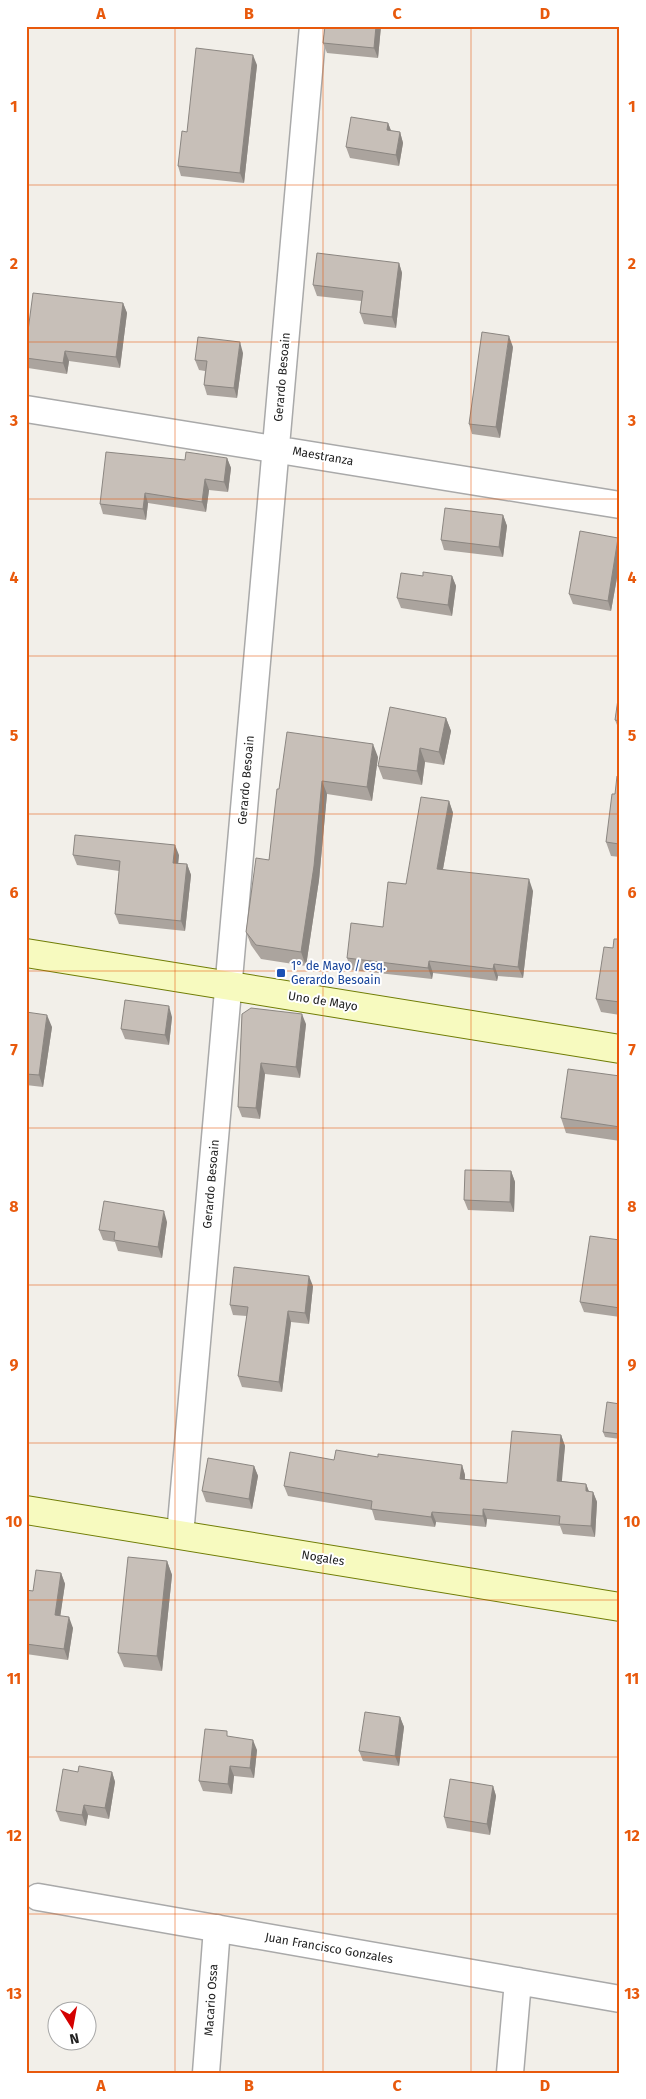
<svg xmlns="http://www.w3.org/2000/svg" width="646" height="2099" font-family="'Fira Sans',sans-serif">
  <rect width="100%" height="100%" fill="#f2efe9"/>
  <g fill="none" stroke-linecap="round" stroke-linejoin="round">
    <defs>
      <path id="street" d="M 26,409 L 620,505
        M 180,1535 L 313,26
        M 38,1897 L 620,1999
        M 206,2073 L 217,1928
        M 510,2073 L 518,1981"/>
      <path id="secondary" d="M 26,953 L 620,1049
        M 26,1510 L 620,1607"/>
    </defs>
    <use href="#street" stroke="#a9a9a9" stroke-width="29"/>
    <use href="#secondary" stroke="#707d05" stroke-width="30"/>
    <use href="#street" stroke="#fff" stroke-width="26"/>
    <use href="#secondary" stroke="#f7fabf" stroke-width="28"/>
  </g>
  <path fill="#aba49e" d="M 325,26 L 381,26 L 378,58 L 327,53 L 323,43 Z
    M 257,65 L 244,183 L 181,176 L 178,166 L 187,132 Z
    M 388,123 L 391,131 L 400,132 L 403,143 L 399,166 L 350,158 L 346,147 Z
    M 399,263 L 402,273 L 396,328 L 364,324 L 360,313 L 361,301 L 317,296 L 313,285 Z
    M 123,303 L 127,313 L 120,368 L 69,361 L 67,374 L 28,368 L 26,362 L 26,346 Z
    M 513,347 L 500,438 L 472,434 L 469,424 Z
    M 243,353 L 237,398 L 207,395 L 204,385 L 205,371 L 199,370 L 195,360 Z
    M 227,458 L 231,468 L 228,492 L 209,490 L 206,512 L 148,503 L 146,520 L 103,514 L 100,504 L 185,460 Z
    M 503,515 L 507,526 L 503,557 L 444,550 L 441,540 Z
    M 620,542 L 620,561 L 611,611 L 573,604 L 569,594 Z
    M 423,576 L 452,576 L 456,586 L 452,616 L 401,608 L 397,598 Z
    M 620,685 L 620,730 L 619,730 L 615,720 Z
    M 446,718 L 451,731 L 444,765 L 425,762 L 422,785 L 383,779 L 378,766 Z
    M 378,757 L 372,801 L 327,794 L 319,880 L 306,966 L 261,959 L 251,945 L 246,932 L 269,860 L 279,789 Z
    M 620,776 L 620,857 L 611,856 L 606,842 L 615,794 Z
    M 449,801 L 453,813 L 443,869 L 533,891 L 523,978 L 498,976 L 497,981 L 433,973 L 432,979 L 351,970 L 347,958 L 383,927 Z
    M 73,855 L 179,855 L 178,864 L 187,864 L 191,875 L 185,931 L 119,924 L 115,914 L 119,871 L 77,865 Z
    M 620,939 L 620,1015 L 601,1012 L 596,999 L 613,948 Z
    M 26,1012 L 52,1027 L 43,1087 L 26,1085 Z
    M 242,1014 L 306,1024 L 300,1078 L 265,1074 L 260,1119 L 242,1117 L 238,1107 Z
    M 172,1017 L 169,1045 L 125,1039 L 121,1029 Z
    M 620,1076 L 620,1141 L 566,1133 L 561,1118 Z
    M 511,1171 L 515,1182 L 514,1212 L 468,1210 L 464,1200 Z
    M 167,1222 L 162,1258 L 118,1251 L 115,1242 L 103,1240 L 99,1230 Z
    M 620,1240 L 620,1317 L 584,1312 L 580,1302 Z
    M 313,1286 L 309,1324 L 291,1322 L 282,1392 L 242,1387 L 238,1376 L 247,1316 L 233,1315 L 230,1305 Z
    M 620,1404 L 620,1439 L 605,1437 L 603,1432 Z
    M 561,1435 L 565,1446 L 561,1481 L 586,1484 L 589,1492 L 593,1492 L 597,1502 L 595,1537 L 563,1534 L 560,1526 L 487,1519 L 486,1527 L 436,1522 L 435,1527 L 375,1520 L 372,1510 L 288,1496 L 284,1486 L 334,1460 L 378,1457 L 462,1465 L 465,1475 L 465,1480 L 507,1483 Z
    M 254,1466 L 258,1476 L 252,1509 L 206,1502 L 202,1491 Z
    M 167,1561 L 172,1575 L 162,1671 L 124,1667 L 118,1653 Z
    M 61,1573 L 65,1584 L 60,1616 L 73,1628 L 68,1660 L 26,1654 L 26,1590 L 33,1591 Z
    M 400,1717 L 404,1727 L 399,1766 L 363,1761 L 359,1751 Z
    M 229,1737 L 257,1750 L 254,1778 L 234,1776 L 232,1794 L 203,1791 L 199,1781 Z
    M 78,1772 L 112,1772 L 115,1782 L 109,1819 L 88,1815 L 86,1826 L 60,1821 L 56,1811 Z
    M 493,1786 L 496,1796 L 490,1835 L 447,1828 L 444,1817 Z"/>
  <path fill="#8b8681" d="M 376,26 L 381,26 L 378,58 L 374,48 Z
    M 253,55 L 257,65 L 244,183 L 240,173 Z
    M 388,123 L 392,133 L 387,130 Z
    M 400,132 L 403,143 L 399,166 L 396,155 Z
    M 399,263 L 402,273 L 396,328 L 392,317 Z
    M 123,303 L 127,313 L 120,368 L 116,357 Z
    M 509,336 L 513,347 L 500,438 L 496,427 Z
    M 240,342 L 243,353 L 237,398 L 234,388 Z
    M 65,351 L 69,361 L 67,374 L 63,363 Z
    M 227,458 L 231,468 L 228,492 L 224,482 Z
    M 205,479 L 209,490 L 206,512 L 202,502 Z
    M 145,493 L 148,503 L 146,520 L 143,509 Z
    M 503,515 L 507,526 L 503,557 L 499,547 Z
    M 618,538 L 620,542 L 620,561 L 611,611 L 608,601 Z
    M 452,576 L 456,586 L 452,616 L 448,605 Z
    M 446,718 L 451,731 L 444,765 L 439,752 Z
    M 373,744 L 378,757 L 372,801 L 367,787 Z
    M 420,748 L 425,762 L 422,785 L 417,771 Z
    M 322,781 L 327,794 L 319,880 L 306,966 L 301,952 Z
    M 449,801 L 453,813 L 441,880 L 437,869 Z
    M 175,845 L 179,855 L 177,874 L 173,863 Z
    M 187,864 L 191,875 L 185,931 L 181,921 Z
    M 529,879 L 533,891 L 523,978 L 518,967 Z
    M 429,961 L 433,973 L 432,979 L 428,968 Z
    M 494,964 L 498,976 L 497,981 L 493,969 Z
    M 169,1006 L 172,1017 L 169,1045 L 165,1035 Z
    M 302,1014 L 306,1024 L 300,1078 L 296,1067 Z
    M 47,1015 L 52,1027 L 43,1087 L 39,1075 Z
    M 261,1063 L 265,1074 L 260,1119 L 256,1108 Z
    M 511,1171 L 515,1182 L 514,1212 L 510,1202 Z
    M 164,1211 L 167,1222 L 162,1258 L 158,1247 Z
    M 309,1276 L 313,1286 L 309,1324 L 305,1313 Z
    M 288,1311 L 291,1322 L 282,1392 L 279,1382 Z
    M 561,1435 L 565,1446 L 561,1491 L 557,1481 Z
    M 462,1465 L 465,1475 L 464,1490 L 460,1479 Z
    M 254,1466 L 258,1476 L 252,1509 L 249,1499 Z
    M 586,1484 L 590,1494 L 586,1491 Z
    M 593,1492 L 597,1502 L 595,1537 L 591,1526 Z
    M 483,1509 L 487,1519 L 486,1527 L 483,1516 Z
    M 432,1512 L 436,1522 L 435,1527 L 431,1517 Z
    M 167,1561 L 172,1575 L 162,1671 L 157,1656 Z
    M 61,1573 L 65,1584 L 59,1625 L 55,1615 Z
    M 69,1617 L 73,1628 L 68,1660 L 64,1649 Z
    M 400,1717 L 404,1727 L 399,1766 L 395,1756 Z
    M 253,1740 L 257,1750 L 254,1778 L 250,1768 Z
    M 230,1766 L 234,1776 L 232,1794 L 228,1784 Z
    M 112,1772 L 115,1782 L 109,1819 L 105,1808 Z
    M 493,1786 L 496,1796 L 490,1835 L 487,1824 Z
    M 84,1805 L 88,1815 L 86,1826 L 82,1815 Z"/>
  <path fill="#c7bfb8" stroke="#8b8681" d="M 325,26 L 376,26 L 374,48 L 323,43 Z
    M 196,48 L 253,55 L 240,173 L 178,166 L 182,131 L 187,132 Z
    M 351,117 L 388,123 L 387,130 L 400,132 L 396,155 L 346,147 Z
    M 317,253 L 399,263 L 392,317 L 360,313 L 363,291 L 313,285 Z
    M 33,293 L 123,303 L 116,357 L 65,351 L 63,363 L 26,358 L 26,346 Z
    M 482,332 L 509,336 L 496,427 L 469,424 Z
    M 198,337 L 240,342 L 234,388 L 204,385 L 207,361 L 195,360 Z
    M 106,452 L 185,460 L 186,452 L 227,458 L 224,482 L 205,479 L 202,502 L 145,493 L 143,509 L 100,504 Z
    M 445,508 L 503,515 L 499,547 L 441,540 Z
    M 580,531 L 618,538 L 608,601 L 569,594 Z
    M 423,572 L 452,576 L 448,605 L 397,598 L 401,573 L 423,576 Z
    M 620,685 L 620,721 L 615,720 Z
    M 390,707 L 446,718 L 439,752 L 420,748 L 417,771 L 378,766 Z
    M 287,732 L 373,744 L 367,787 L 322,781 L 314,866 L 301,952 L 256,945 L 246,932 L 256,858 L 269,860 L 277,789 L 279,789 Z
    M 617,776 L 620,776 L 620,854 L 618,854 L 619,844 L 606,842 L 612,794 L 615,794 Z
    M 421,797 L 449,801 L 437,869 L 529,879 L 518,967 L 494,964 L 493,969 L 429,961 L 428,968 L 347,958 L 351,923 L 383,927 L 388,882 L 406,884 Z
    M 75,835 L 175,845 L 173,863 L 187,864 L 181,921 L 115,914 L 120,861 L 73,855 Z
    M 614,939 L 620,939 L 620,1002 L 596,999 L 604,947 L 613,948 Z
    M 125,1000 L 169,1006 L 165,1035 L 121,1029 Z
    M 251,1008 L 302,1014 L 296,1067 L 261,1063 L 256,1108 L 238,1107 L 242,1014 Z
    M 26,1012 L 47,1015 L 39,1075 L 26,1074 Z
    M 568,1069 L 620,1076 L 620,1127 L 561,1118 Z
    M 465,1170 L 511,1171 L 510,1202 L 464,1200 Z
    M 104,1201 L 164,1211 L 158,1247 L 114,1240 L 115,1232 L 99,1230 Z
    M 590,1236 L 620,1240 L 620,1308 L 580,1302 Z
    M 234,1267 L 309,1276 L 305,1313 L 288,1311 L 279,1382 L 238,1376 L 248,1307 L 230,1305 Z
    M 607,1402 L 620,1404 L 620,1434 L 603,1432 Z
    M 512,1431 L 561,1435 L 557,1481 L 586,1484 L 586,1491 L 593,1492 L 591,1526 L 559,1524 L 560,1516 L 483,1509 L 483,1516 L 432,1512 L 431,1517 L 371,1509 L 372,1501 L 284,1486 L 290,1452 L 334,1460 L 336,1450 L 378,1457 L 378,1454 L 462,1465 L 460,1479 L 507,1483 Z
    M 208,1458 L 254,1466 L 249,1499 L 202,1491 Z
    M 128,1557 L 167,1561 L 157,1656 L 118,1653 Z
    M 36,1570 L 61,1573 L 55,1615 L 69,1617 L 64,1649 L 26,1644 L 26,1590 L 33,1591 Z
    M 365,1712 L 400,1717 L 395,1756 L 359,1751 Z
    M 205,1729 L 227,1731 L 227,1736 L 253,1740 L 250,1768 L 230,1766 L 228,1784 L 199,1781 Z
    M 79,1766 L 112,1772 L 105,1808 L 84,1805 L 82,1815 L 56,1811 L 63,1769 L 78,1772 Z
    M 450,1779 L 493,1786 L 487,1824 L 444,1817 Z"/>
  <path fill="none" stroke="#e8590c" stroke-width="1" stroke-opacity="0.55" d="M 175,26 L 175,2073M 323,26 L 323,2073M 471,26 L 471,2073M 26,185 L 620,185M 26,342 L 620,342M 26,499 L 620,499M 26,656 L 620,656M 26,814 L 620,814M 26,971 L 620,971M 26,1128 L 620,1128M 26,1285 L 620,1285M 26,1443 L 620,1443M 26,1600 L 620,1600M 26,1757 L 620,1757M 26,1914 L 620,1914"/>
  <rect fill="#1a4fb4" stroke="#fff" stroke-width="2" x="276" y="968" width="10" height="10" rx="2.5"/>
  <g text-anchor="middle" stroke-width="4" stroke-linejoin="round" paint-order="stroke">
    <g font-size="12" fill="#222" stroke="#fff">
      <text transform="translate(282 377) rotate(-85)" y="4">Gerardo Besoain</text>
      <text transform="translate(323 456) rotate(10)" y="4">Maestranza</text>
      <text transform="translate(246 780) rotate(-85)" y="4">Gerardo Besoain</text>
      <text transform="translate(323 1001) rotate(9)" y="4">Uno de Mayo</text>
      <text transform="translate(211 1184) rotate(-85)" y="4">Gerardo Besoain</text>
      <text transform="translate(323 1558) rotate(9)" y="4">Nogales</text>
      <text transform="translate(329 1948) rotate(10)" y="4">Juan Francisco Gonzales</text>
      <text transform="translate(211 2000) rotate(-86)" y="4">Macario Ossa</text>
    </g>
    <g font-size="12" fill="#164399" stroke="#fff" text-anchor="start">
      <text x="291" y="970">1° de Mayo / esq.<tspan x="291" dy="14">Gerardo Besoain</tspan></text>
    </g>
  </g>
  <rect width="646" height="2099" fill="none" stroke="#ffffff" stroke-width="55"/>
  <g transform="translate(72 2026) rotate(169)"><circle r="24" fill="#ffffff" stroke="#a7a7a7"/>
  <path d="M0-4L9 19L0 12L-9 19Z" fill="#d40000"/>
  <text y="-8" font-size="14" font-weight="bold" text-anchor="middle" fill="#222222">N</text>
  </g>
  <rect x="28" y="28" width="590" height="2044" fill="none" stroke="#e8590c" stroke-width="2"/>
  <g font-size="16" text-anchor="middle" font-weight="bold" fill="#e8590c">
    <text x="101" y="19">A</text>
    <text x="249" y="19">B</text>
    <text x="397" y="19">C</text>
    <text x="545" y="19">D</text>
    <text x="14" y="112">1</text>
    <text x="632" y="112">1</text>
    <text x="14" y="269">2</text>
    <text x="632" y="269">2</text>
    <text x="14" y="426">3</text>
    <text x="632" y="426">3</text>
    <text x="14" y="583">4</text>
    <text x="632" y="583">4</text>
    <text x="14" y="741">5</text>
    <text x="632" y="741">5</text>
    <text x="14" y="898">6</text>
    <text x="632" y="898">6</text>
    <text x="14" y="1055">7</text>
    <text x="632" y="1055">7</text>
    <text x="14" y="1212">8</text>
    <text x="632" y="1212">8</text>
    <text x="14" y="1370">9</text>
    <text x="632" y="1370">9</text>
    <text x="14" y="1527">10</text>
    <text x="632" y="1527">10</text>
    <text x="14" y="1684">11</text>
    <text x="632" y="1684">11</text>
    <text x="14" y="1841">12</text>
    <text x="632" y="1841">12</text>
    <text x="14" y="1999">13</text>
    <text x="632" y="1999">13</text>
    <text x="101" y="2091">A</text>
    <text x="249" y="2091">B</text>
    <text x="397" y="2091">C</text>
    <text x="545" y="2091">D</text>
  </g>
</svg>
